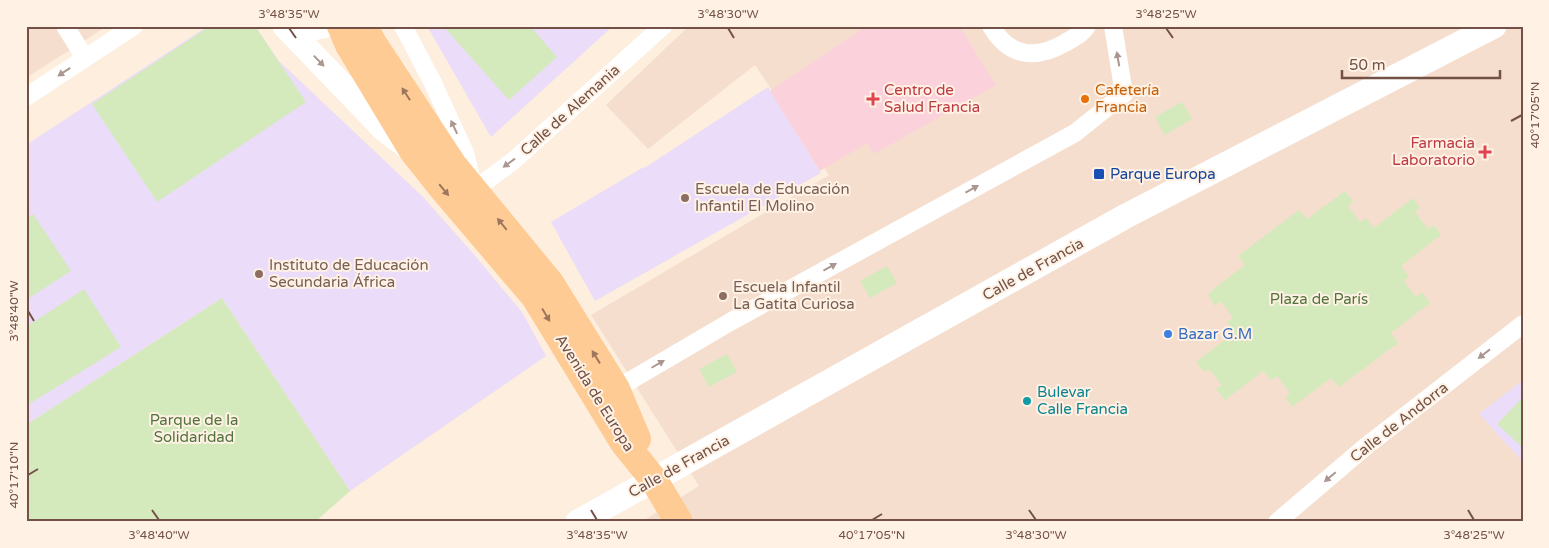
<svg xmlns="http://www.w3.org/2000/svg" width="1549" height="548" font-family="'Varela Round',sans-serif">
  <rect width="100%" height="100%" fill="#fdeede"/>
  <path fill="#f5decd" d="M 26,26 L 107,26 L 26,78 Z
    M 689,26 L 1523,26 L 1523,522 L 641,522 L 699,486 L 591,315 L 829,175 L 755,65 L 648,149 L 606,105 Z"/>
  <path fill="#ebdcf9" d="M 208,26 L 255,26 L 278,60 L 423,197 L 471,251 L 522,312 L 546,356 L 350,491 L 222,298 L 26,425 L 26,145 Z
    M 427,26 L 613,26 L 491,137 Z
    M 768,87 L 821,173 L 595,301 L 551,222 L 642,168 L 646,167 Z
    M 1523,380 L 1523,462 L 1479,414 Z"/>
  <path fill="#fbd1db" d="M 867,26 L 959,26 L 996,85 L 874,154 L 867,143 L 820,171 L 770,91 Z"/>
  <path fill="#d4eabd" d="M 210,26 L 255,26 L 306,102 L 157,202 L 92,104 Z
    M 443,26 L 530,26 L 557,57 L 509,100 Z
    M 1182,102 L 1192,119 L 1165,135 L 1155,117 Z
    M 1345,191 L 1353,201 L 1348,206 L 1360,222 L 1366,218 L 1374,228 L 1413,198 L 1420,208 L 1415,212 L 1428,229 L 1434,225 L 1441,235 L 1401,266 L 1409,276 L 1404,281 L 1416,297 L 1422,292 L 1430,303 L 1391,333 L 1398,343 L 1339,387 L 1331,378 L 1292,407 L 1285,397 L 1290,393 L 1277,376 L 1271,380 L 1263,371 L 1225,400 L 1216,389 L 1222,385 L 1209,369 L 1204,372 L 1196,362 L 1235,332 L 1227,322 L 1233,318 L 1221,301 L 1215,306 L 1208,295 L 1216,287 L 1245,265 L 1238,256 L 1299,210 L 1307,219 Z
    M 33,214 L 71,271 L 26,300 L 26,219 Z
    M 887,266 L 897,283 L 870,298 L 860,281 Z
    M 84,289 L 121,347 L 26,406 L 26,327 Z
    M 222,298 L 350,491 L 315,522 L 26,522 L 26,425 Z
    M 727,354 L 737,372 L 709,387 L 699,369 Z
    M 1523,397 L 1523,448 L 1497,424 Z"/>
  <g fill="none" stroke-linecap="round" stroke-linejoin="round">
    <path stroke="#fff" stroke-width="18" d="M 65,26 L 85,58
      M 403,26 L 433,83 L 465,153 L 474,190 L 513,161 L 663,26
      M 991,26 C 1009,57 1035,60 1065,43 C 1073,38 1081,35 1087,26
      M 26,97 L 134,26
      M 616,389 L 730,322 L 1075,133 L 1124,94 L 1113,26
      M 1277,522 L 1365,447 L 1523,324"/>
    <path stroke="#fff" stroke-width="25" d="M 285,26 L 385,130 L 412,150
      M 289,26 C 301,30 312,29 323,26
      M 578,522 L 1126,216 L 1494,26"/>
    <path stroke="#ffcb94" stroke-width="28" d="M 341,26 L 349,45 L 413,151 L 444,190 L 535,297 L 624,443 L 654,480 L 679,522
      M 363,26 L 374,45 L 453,165 L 550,283 L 616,389 L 637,439"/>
  </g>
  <defs><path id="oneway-solid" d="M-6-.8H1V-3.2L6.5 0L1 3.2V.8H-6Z" transform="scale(1.25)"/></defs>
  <g fill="#ab9790">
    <use href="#oneway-solid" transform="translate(1118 59) rotate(-100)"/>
    <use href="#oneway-solid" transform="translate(319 61) rotate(46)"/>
    <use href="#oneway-solid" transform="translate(64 72) rotate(147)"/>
    <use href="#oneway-solid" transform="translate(454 127) rotate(-115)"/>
    <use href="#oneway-solid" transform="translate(509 163) rotate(144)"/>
    <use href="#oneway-solid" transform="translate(972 189) rotate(-29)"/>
    <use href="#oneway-solid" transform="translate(830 267) rotate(-29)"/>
    <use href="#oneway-solid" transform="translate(1484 354) rotate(142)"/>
    <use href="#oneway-solid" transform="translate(658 364) rotate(-30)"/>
    <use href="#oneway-solid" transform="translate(1330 477) rotate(140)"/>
  </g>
  <g fill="#9d765d">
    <use href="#oneway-solid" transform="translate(406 94) rotate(-123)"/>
    <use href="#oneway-solid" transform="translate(444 190) rotate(50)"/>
    <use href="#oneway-solid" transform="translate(502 224) rotate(-129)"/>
    <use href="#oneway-solid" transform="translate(546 315) rotate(59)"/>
    <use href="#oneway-solid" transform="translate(596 357) rotate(-122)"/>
  </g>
  <path fill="none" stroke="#735146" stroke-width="2" d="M 289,28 L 296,38M 728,28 L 734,38M 1166,28 L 1173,38M 1511,121 L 1522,115M 28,311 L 34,321M 28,475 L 38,469M 152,510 L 159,520M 591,510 L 597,520M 1029,510 L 1036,520M 1468,510 L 1474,520M 872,520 L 882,514"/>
  <g fill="#e0444e" stroke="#fff2e5" stroke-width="2">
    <path d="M870.5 91.5h5v5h5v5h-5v5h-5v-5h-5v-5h5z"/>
    <path d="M1482.5 144.5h5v5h5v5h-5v5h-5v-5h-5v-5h5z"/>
  </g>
  <circle fill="#e8710a" stroke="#fff2e5" stroke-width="2" cx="1085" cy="99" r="5"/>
  <rect fill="#1a4fb4" stroke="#fff2e5" stroke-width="2" x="1093" y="168" width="12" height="12" rx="2.5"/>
  <g fill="#8d6e63" stroke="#fff2e5" stroke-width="2">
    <circle cx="685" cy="198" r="5"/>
    <circle cx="259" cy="274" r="5"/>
    <circle cx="723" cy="296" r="5"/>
  </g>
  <circle fill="#3f7fe0" stroke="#fff2e5" stroke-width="2" cx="1168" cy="334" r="5"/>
  <circle fill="#0f9aa8" stroke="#fff2e5" stroke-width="2" cx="1027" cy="401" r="5"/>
  <g text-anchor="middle" stroke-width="4" stroke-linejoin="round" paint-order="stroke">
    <g font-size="15" fill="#be3a42" stroke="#fff2e5" text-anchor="start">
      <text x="884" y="95">Centro de<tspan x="884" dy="17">Salud Francia</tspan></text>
      <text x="1475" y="148" text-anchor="end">Farmacia<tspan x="1475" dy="17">Laboratorio</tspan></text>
    </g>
    <g font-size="15" fill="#c56008" stroke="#fff2e5" text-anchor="start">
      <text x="1095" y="95">Cafetería<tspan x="1095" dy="17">Francia</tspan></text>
    </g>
    <g font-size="15" fill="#735146" stroke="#fff2e5">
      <text transform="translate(570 110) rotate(-42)" y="5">Calle de Alemania</text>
      <text transform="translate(1033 269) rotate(-29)" y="5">Calle de Francia</text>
      <text transform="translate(595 393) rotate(58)" y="5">Avenida de Europa</text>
      <text transform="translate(1399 422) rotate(-38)" y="5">Calle de Andorra</text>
      <text transform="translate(679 466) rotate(-29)" y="5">Calle de Francia</text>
    </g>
    <g font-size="15" fill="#164399" stroke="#fff2e5" text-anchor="start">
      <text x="1110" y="179">Parque Europa</text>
    </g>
    <g font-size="15" fill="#785e54" stroke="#fff2e5" text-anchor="start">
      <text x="695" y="194">Escuela de Educación<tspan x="695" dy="17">Infantil El Molino</tspan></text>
      <text x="269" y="270">Instituto de Educación<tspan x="269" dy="17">Secundaria África</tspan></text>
      <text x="733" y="292">Escuela Infantil<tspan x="733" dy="17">La Gatita Curiosa</tspan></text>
    </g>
    <g font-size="15" fill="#52743c" stroke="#fff2e5">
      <text x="1319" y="304">Plaza de París</text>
      <text x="194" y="425">Parque de la<tspan x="194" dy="17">Solidaridad</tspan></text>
    </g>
    <g font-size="15" fill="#366cbe" stroke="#fff2e5" text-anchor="start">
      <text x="1178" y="339">Bazar G.M</text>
    </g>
    <g font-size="15" fill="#0d838f" stroke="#fff2e5" text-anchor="start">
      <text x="1037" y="397">Bulevar<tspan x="1037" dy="17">Calle Francia</tspan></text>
    </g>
  </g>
  <rect width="1549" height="548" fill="none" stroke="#fff2e5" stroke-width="55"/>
  <path d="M1342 70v8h158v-8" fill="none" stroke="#735146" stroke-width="2.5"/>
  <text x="1349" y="70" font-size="15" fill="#735146" stroke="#fff2e5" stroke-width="4" paint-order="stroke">50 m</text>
  <rect x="28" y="28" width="1494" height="492" fill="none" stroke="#735146" stroke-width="2"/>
  <g font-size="12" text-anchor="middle" fill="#735146">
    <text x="289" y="18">3°48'35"W</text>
    <text x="728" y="18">3°48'30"W</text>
    <text x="1166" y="18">3°48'25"W</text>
    <text transform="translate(1535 115) rotate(-90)" y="4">40°17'05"N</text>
    <text transform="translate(14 311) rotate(-90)" y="4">3°48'40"W</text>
    <text transform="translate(14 475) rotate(-90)" y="4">40°17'10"N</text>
    <text x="159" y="539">3°48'40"W</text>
    <text x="597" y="539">3°48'35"W</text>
    <text x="872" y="539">40°17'05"N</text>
    <text x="1036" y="539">3°48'30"W</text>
    <text x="1474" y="539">3°48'25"W</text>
  </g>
</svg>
